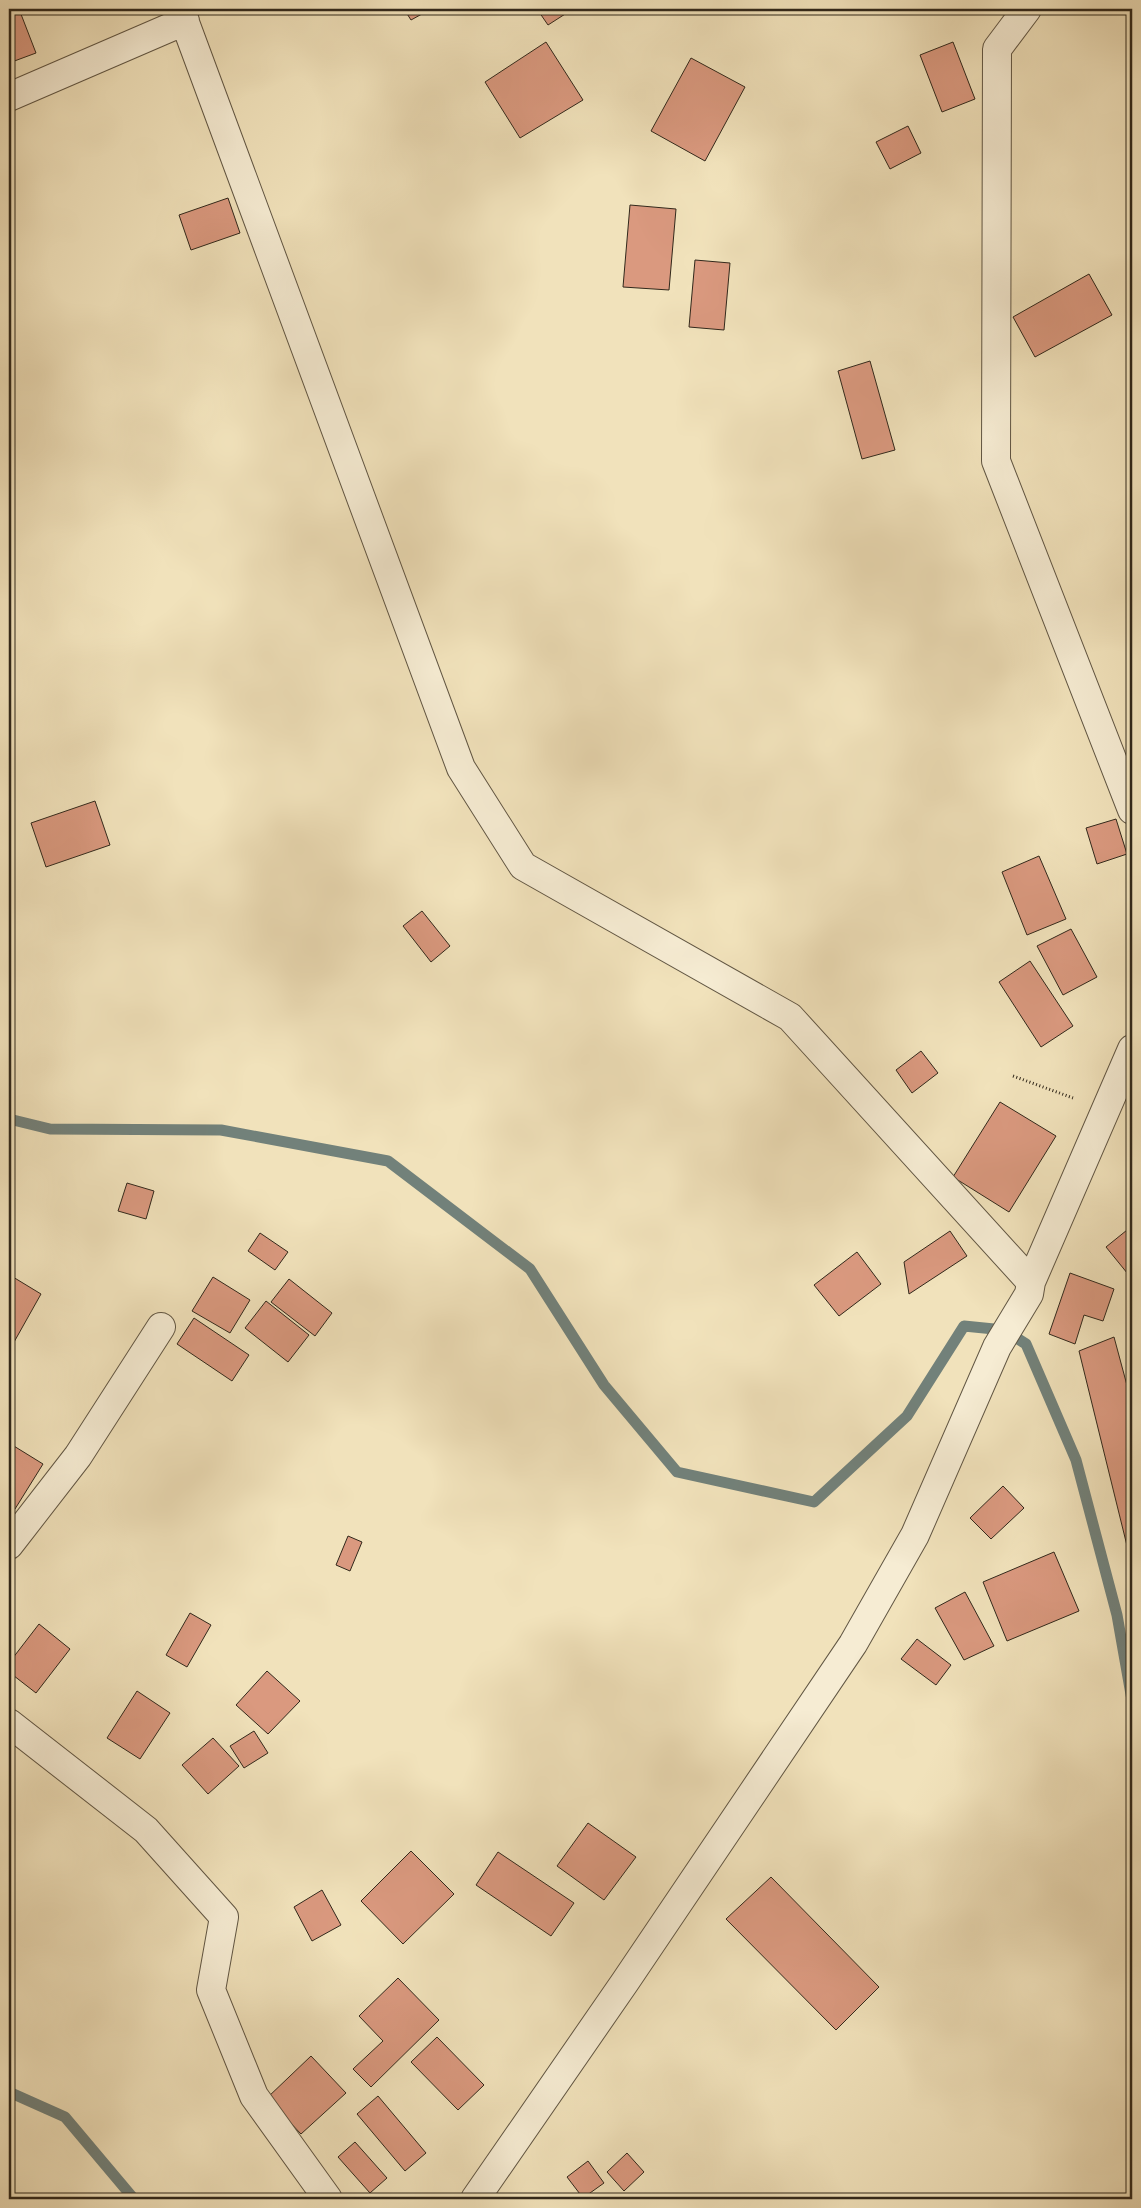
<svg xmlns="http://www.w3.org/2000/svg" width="1141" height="2208" font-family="'IM FELL Great Primer',serif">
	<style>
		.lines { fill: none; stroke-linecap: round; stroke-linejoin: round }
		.stream { stroke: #72817a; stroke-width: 11 }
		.building { fill: #da997f; stroke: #31281b }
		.street-casing { stroke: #615643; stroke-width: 30 }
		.path { stroke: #31281b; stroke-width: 3; stroke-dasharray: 1 2.5; stroke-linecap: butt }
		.street { stroke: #f6ecd3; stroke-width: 28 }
	</style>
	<rect width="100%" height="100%" fill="#f1e2bb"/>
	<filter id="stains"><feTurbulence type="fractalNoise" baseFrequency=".004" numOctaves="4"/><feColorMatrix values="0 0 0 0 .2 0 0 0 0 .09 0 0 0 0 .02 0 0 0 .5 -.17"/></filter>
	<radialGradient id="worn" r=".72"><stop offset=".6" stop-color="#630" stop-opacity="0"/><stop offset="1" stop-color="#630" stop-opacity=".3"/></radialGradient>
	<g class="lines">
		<path class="stream" d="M9,1119l41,10 171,1 167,31 142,108 74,116 73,87 137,30 93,-86 57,-90 40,4 22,14 50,116 41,155 15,85
			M9,2092l56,25 69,82"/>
	</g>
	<path class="building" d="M9,9h10l17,44 -27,10z
		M404,9h27l-20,11z
		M537,9h36l-25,16z
		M546,42l37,58 -63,38 -35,-56z
		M953,42l22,57 -33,13 -22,-57z
		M691,58l54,29 -40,74 -54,-30z
		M908,126l13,27 -31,16 -14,-27z
		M228,198l12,35 -49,17 -12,-35z
		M630,205l46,4 -7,81 -46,-3z
		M695,260l35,3 -6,67 -35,-3z
		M1089,274l23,41 -77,42 -22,-40z
		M870,361l25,89 -33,9 -24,-88z
		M95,801l15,44 -64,22 -15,-44z
		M1116,819l11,35 -30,10 -11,-36z
		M1039,856l27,63 -39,16 -25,-63z
		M422,911l28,35 -19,16 -28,-36z
		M1071,929l26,48 -34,18 -26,-49z
		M1030,961l43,65 -32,21 -42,-65z
		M921,1051l17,22 -26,20 -16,-23z
		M1000,1102l56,34 -47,76 -56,-35z
		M127,1183l27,8 -8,28 -28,-8z
		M1132,1226v53l-26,-32z
		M950,1231l17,25 -58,38 -5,-32z
		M260,1233l28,19 -13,18 -27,-19z
		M857,1252l24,32 -42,32 -25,-31z
		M1070,1273l44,16 -11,32 -19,-6 -9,29 -26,-10z
		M13,1277l28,17 -32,57v-67z
		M213,1277l37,23 -20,33 -38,-22z
		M289,1279l43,34 -17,23 -44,-34z
		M266,1301l43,34 -21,27 -43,-34z
		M194,1318l55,37 -17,26 -55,-37z
		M1114,1337l18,67v162l-53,-215z
		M9,1443l34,21 -28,45 -6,-4z
		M1003,1486l21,22 -33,31 -21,-21z
		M348,1536l14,6 -12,29 -14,-6z
		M1054,1552l25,59 -72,30 -24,-59z
		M965,1592l29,54 -30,14 -29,-52z
		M190,1613l21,12 -24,42 -21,-12z
		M39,1624l31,25 -34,44 -27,-21v-9z
		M917,1639l34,26 -15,20 -35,-26z
		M267,1671l33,30 -32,33 -32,-29z
		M137,1691l33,22 -30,46 -33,-21z
		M254,1731l14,22 -24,15 -14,-22z
		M213,1738l26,28 -31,28 -26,-29z
		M588,1823l48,34 -32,43 -47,-34z
		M411,1851l43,43 -51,50 -42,-43z
		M498,1852l76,51 -23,33 -75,-51z
		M771,1877l108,110 -43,43 -110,-111z
		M322,1890l19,35 -29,16 -18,-34z
		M398,1978l41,42 -68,67 -18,-18 30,-28 -24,-25z
		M437,2037l47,48 -26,25 -47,-48z
		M311,2056l35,37 -45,41 -34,-36z
		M378,2096l48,57 -21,18 -48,-57z
		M355,2142l32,36 -17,15 -32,-36z
		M627,2153l17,19 -20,19 -17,-19z
		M588,2161l16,22 -21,15 -16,-21z"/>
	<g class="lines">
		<defs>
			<path id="street" d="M180,9l281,759 62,98 267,151 241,265
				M1027,9l-30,40 -1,412 136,349
				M9,97l176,-76
				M9,1545l69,-89 83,-129
				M9,1723l137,107 78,87 -13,73 43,106 74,103
				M475,2199l150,-217 228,-338 62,-109 82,-188 32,-53 2,-12 101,-233"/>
		</defs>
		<use href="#street" class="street-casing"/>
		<path class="path" d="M1013,1076l60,22"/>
		<use href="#street" class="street"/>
	</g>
	<rect width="1141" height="2208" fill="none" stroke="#f1e2bb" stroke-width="30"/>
	<rect x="10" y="10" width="1121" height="2188" fill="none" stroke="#31281b" stroke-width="2.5"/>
	<rect x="15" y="15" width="1111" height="2178" fill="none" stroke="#31281b"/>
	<rect width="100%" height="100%" filter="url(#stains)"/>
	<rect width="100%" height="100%" fill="url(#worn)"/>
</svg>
